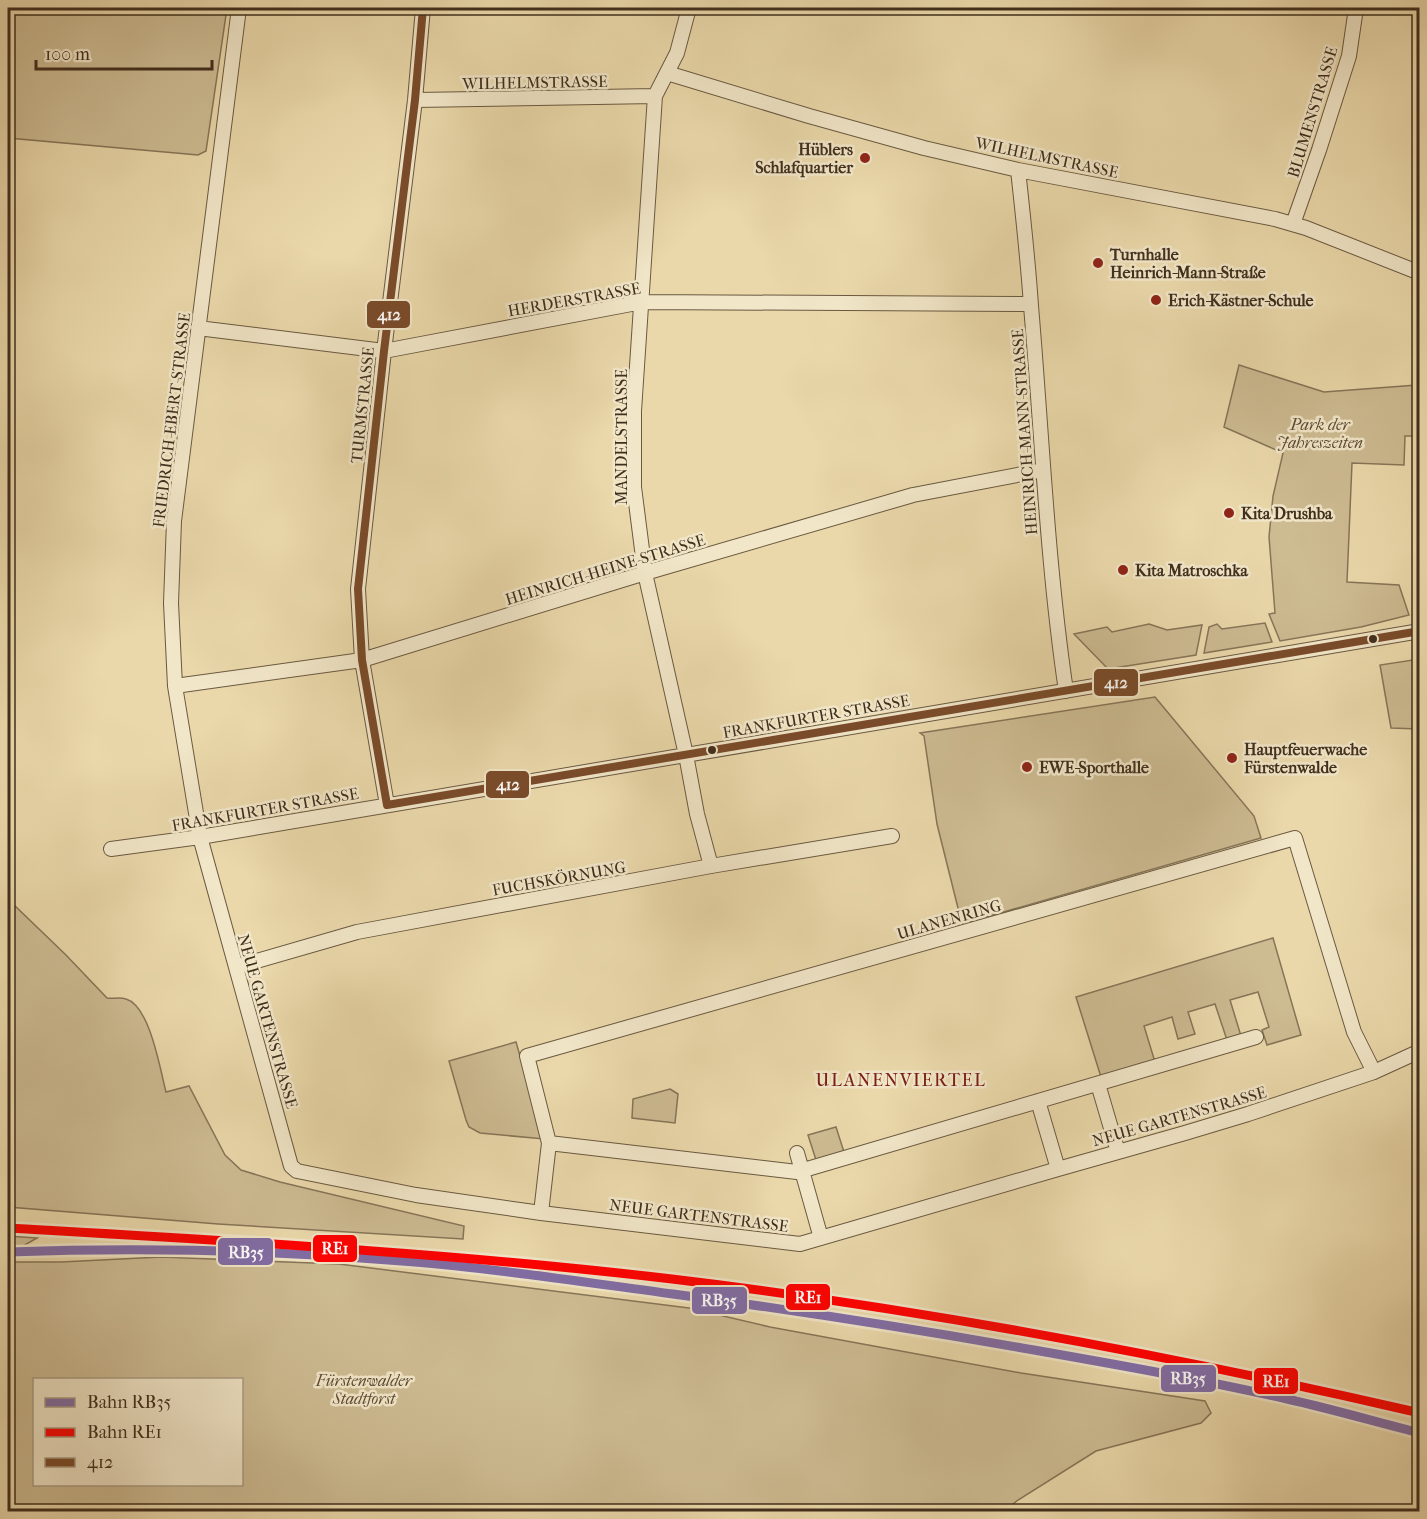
<svg xmlns="http://www.w3.org/2000/svg" width="1427" height="1519" font-family="'IM FELL French Canon',serif">
	<style>
		.green { fill: #cdbb92; stroke: #867558; stroke-width: 1.5; fill-rule: evenodd }
		.lines { fill: none; stroke-linecap: round; stroke-linejoin: round }
		.street-casing { stroke: #6a5940; stroke-width: 16 }
		.street { stroke: #f1e6c8; stroke-width: 14 }
		.bus-1-casing { stroke: #f1e6c8; stroke-width: 12 }
		.bus-1 { stroke: #7a4b2a; stroke-width: 8 }
		.rail-1-casing { stroke: #f1e6c8; stroke-width: 14 }
		.rail-2-casing { stroke: #f1e6c8; stroke-width: 14 }
		.rail-1 { stroke: #816da6; stroke-width: 9 }
		.rail-2 { stroke: #f00; stroke-width: 9 }
		.poi-dot { fill: #8f2418; stroke: #f1e6c8; stroke-width: 2 }
		.bus-dot { fill: #402f1d; stroke: #f1e6c8; stroke-width: 2 }
		.labels { text-anchor: middle; stroke-width: 5; stroke-linejoin: round; paint-order: stroke }
		.street-label { font-size: 16px; fill: #402f1d; stroke: #f1e6c8 }
		.poi-label { font-size: 16px; font-weight: bold; fill: #402f1d; stroke: #f1e6c8; text-anchor: start }
		.park-label { font-size: 16px; font-style: italic; fill: #5c4b34; stroke: #f1e6c8 }
		.neighbourhood-label { font-size: 18px; letter-spacing: 1.5px; fill: #7a1f14; stroke: #f1e6c8 }
		.line-badge { stroke: #f1e6c8; stroke-width: 2 }
		.badge-label { font-size: 16px; text-anchor: middle; font-weight: bold; fill: #fff }
	</style>
	<rect width="100%" height="100%" fill="#ead8aa"/>
	<filter id="stains"><feTurbulence type="fractalNoise" baseFrequency=".00333" numOctaves="4"/><feColorMatrix values="0 0 0 0 .2 0 0 0 0 .09 0 0 0 0 .02 0 0 0 .5 -.17"/></filter>
	<radialGradient id="worn" r=".72"><stop offset=".6" stop-color="#630" stop-opacity="0"/><stop offset="1" stop-color="#630" stop-opacity=".3"/></radialGradient>
	<path class="green" d="M8,8h219l-21,143 -8,4 -190,-17z
		M1239,365l85,27 93,-7 2,-7v58h-14l-1,29 -52,-2 -5,119 52,3 10,30 -48,12 -81,14 -11,-27 6,-1 -6,-76 4,-41 10,-43 -59,-26z
		M1265,623l7,19 -68,11 5,-26 8,-3 5,5z
		M1149,624l18,6 35,-5 -6,30 -88,14 -34,-35 33,-7 5,5z
		M1419,659v70l-28,-1 -11,-63z
		M1155,697l99,119 7,22 -299,86 -25,-100 -13,-88 -4,-3z
		M8,904h5l53,51 41,43c5,1 13,-1 19,1 24,7 34,70 40,93l23,-6 36,69 16,15 39,12 184,44 -1,13 -245,-15 -210,-17z
		M1273,938l28,97 -34,10 -5,-15 7,-3 -11,-35 -28,8 11,36 -14,4 -12,-36 -27,8 7,22 -17,5 -6,-22 -28,9 11,36 -54,15 -25,-80z
		M516,1042l28,97 -64,-6 -11,-6 -3,-7 -17,-59z
		M670,1089l8,5 -3,29 -43,-5 1,-19z
		M836,1127l8,25 -28,8 -8,-25z
		M8,1236l29,2 -14,8 -15,1z
		M161,1257l178,7 350,44 81,19 251,46 184,28 6,12 -10,10 -105,28 -78,49 -14,11h-996v-249h53zM34,1380h208v104h-208z"/>
	<g class="lines">
		<defs>
			<path id="street" d="M239,8l-65,513 -3,82 4,83 25,151 91,329 6,5 119,24 125,18 259,31 258,-75 127,-36 63,-19 126,-42 46,-21
				M689,8l-12,45 -22,43 -21,315v76l11,86 41,182 11,59 14,52
				M667,73l142,43 115,32 94,22 257,49 31,9 114,45
				M415,100l240,-4
				M1018,170c5,45 10,90 13,136 11,128 16,257 35,385
				M1293,224l26,-74 30,-94 7,-48
				M198,328l186,23 258,-49 389,2
				M175,686l187,-26 283,-87 268,-78 130,-25
				M387,805l-25,-145 -4,-71 26,-238 31,-251 8,-92
				M111,849l89,-12 1220,-206
				M236,967l121,-35 354,-66 181,-30
				M1098,1084l20,68
				M1038,1101l20,68
				M549,1143l248,29 459,-135
				M797,1153l24,85
				M541,1213l8,-70 -22,-87 768,-218 59,194 20,40"/>
		</defs>
		<use href="#street" class="street-casing"/>
		<use href="#street" class="street"/>
		<defs>
			<path id="bus-1" d="M423,8l-8,92 -31,251 -26,238 4,71 25,145 1033,-174"/>
		</defs>
		<use href="#bus-1" class="bus-1-casing"/>
		<use href="#bus-1" class="bus-1"/>
		<defs>
			<path id="rail-1" d="M8,1252c132,-5 263,-2 394,9 90,7 181,21 271,33 121,16 241,35 361,56 85,15 170,30 253,49 45,10 89,23 133,34"/>
			<path id="rail-2" d="M8,1228c222,13 444,25 664,51 252,30 501,77 748,134"/>
		</defs>
		<use href="#rail-1" class="rail-1-casing"/>
		<use href="#rail-2" class="rail-2-casing"/>
		<use href="#rail-1" class="rail-1"/>
		<use href="#rail-2" class="rail-2"/>
	</g>
	<g class="poi-dot">
		<circle cx="865" cy="158" r="6"/>
		<circle cx="1098" cy="263" r="6"/>
		<circle cx="1156" cy="300" r="6"/>
		<circle cx="1229" cy="513" r="6"/>
		<circle cx="1123" cy="570" r="6"/>
		<circle cx="1232" cy="758" r="6"/>
		<circle cx="1027" cy="767" r="6"/>
	</g>
	<g class="bus-dot">
		<circle cx="1373" cy="639" r="5"/>
		<circle cx="712" cy="750" r="5"/>
	</g>
	<g class="labels">
		<g class="street-label">
			<text transform="translate(535 82) rotate(-1)" y="6">WILHELMSTRASSE</text>
			<text transform="translate(1312 112) rotate(-73)" y="6">BLUMENSTRASSE</text>
			<text transform="translate(1047 157) rotate(12)" y="6">WILHELMSTRASSE</text>
			<text transform="translate(574 299) rotate(-10)" y="6">HERDERSTRASSE</text>
			<text transform="translate(362 405) rotate(-84)" y="6">TURMSTRASSE</text>
			<text transform="translate(171 420) rotate(-83)" y="6">FRIEDRICH-EBERT-STRASSE</text>
			<text transform="translate(1024 432) rotate(-94)" y="6">HEINRICH-MANN-STRASSE</text>
			<text transform="translate(621 437) rotate(-90)" y="6">MANDELSTRASSE</text>
			<text transform="translate(605 569) rotate(-17)" y="6">HEINRICH-HEINE-STRASSE</text>
			<text transform="translate(816 716) rotate(-10)" y="6">FRANKFURTER STRASSE</text>
			<text transform="translate(265 809) rotate(-10)" y="6">FRANKFURTER STRASSE</text>
			<text transform="translate(559 878) rotate(-10)" y="6">FUCHSKÖRNUNG</text>
			<text transform="translate(949 919) rotate(-16)" y="6">ULANENRING</text>
			<text transform="translate(268 1021) rotate(74)" y="6">NEUE GARTENSTRASSE</text>
			<text transform="translate(1179 1116) rotate(-16)" y="6">NEUE GARTENSTRASSE</text>
			<text transform="translate(699 1215) rotate(7)" y="6">NEUE GARTENSTRASSE</text>
		</g>
		<g class="poi-label">
			<text x="853" y="155" text-anchor="end">Hüblers<tspan x="853" dy="18">Schlafquartier</tspan></text>
			<text x="1110" y="260">Turnhalle<tspan x="1110" dy="18">Heinrich-Mann-Straße</tspan></text>
			<text x="1168" y="306">Erich-Kästner-Schule</text>
			<text x="1241" y="519">Kita Drushba</text>
			<text x="1135" y="576">Kita Matroschka</text>
			<text x="1244" y="755">Hauptfeuerwache<tspan x="1244" dy="18">Fürstenwalde</tspan></text>
			<text x="1039" y="773">EWE-Sporthalle</text>
		</g>
		<g class="park-label">
			<text x="1320" y="430">Park der<tspan x="1320" dy="18">Jahreszeiten</tspan></text>
			<text x="364" y="1386">Fürstenwalder<tspan x="364" dy="18">Stadtforst</tspan></text>
		</g>
		<g class="neighbourhood-label">
			<text x="901" y="1086">ULANENVIERTEL</text>
		</g>
	</g>
	<g class="line-badge">
		<rect x="366" y="300" width="45" height="29" rx="6" fill="#7a4b2a"/>
		<rect x="1093" y="668" width="46" height="29" rx="6" fill="#7a4b2a"/>
		<rect x="485" y="770" width="45" height="29" rx="6" fill="#7a4b2a"/>
		<rect x="312" y="1234" width="46" height="29" rx="6" fill="#f00"/>
		<rect x="217" y="1237" width="57" height="29" rx="6" fill="#816da6"/>
		<rect x="785" y="1283" width="46" height="28" rx="6" fill="#f00"/>
		<rect x="691" y="1286" width="57" height="29" rx="6" fill="#816da6"/>
		<rect x="1160" y="1364" width="57" height="29" rx="6" fill="#816da6"/>
		<rect x="1253" y="1367" width="46" height="28" rx="6" fill="#f00"/>
	</g>
	<g class="badge-label">
		<text x="389" y="320">412</text>
		<text x="1116" y="688">412</text>
		<text x="508" y="790">412</text>
		<text x="335" y="1254">RE1</text>
		<text x="246" y="1258">RB35</text>
		<text x="808" y="1303">RE1</text>
		<text x="719" y="1306">RB35</text>
		<text x="1188" y="1384">RB35</text>
		<text x="1276" y="1387">RE1</text>
	</g>
	<rect width="1427" height="1519" fill="none" stroke="#ead8aa" stroke-width="30"/>
	<rect x="9" y="9" width="1409" height="1501" fill="none" stroke="#402f1d" stroke-width="3"/>
	<rect x="15" y="15" width="1397" height="1489" fill="none" stroke="#402f1d" stroke-width="1.5"/>
	<rect x="33" y="1378" width="210" height="108" fill="#f1e6c8" stroke="#aa9d84" stroke-width="1.5"/>
	<rect x="45" y="1398" width="30" height="9" fill="#816da6" stroke="#aa9d84" stroke-width="1.5"/>
	<text x="87" y="1408" font-size="18" fill="#402f1d">Bahn RB35</text>
	<rect x="45" y="1428" width="30" height="9" fill="#ff0000" stroke="#aa9d84" stroke-width="1.5"/>
	<text x="87" y="1438" font-size="18" fill="#402f1d">Bahn RE1</text>
	<rect x="45" y="1458" width="30" height="9" fill="#7a4b2a" stroke="#aa9d84" stroke-width="1.5"/>
	<text x="87" y="1468" font-size="18" fill="#402f1d">412</text>
	<path d="M36 60v9h176v-9" fill="none" stroke="#402f1d" stroke-width="3"/>
	<text x="45" y="60" font-size="18" fill="#402f1d" stroke="#f1e6c8" stroke-width="4.5" paint-order="stroke">100 m</text>
	<rect width="100%" height="100%" filter="url(#stains)"/>
	<rect width="100%" height="100%" fill="url(#worn)"/>
</svg>
